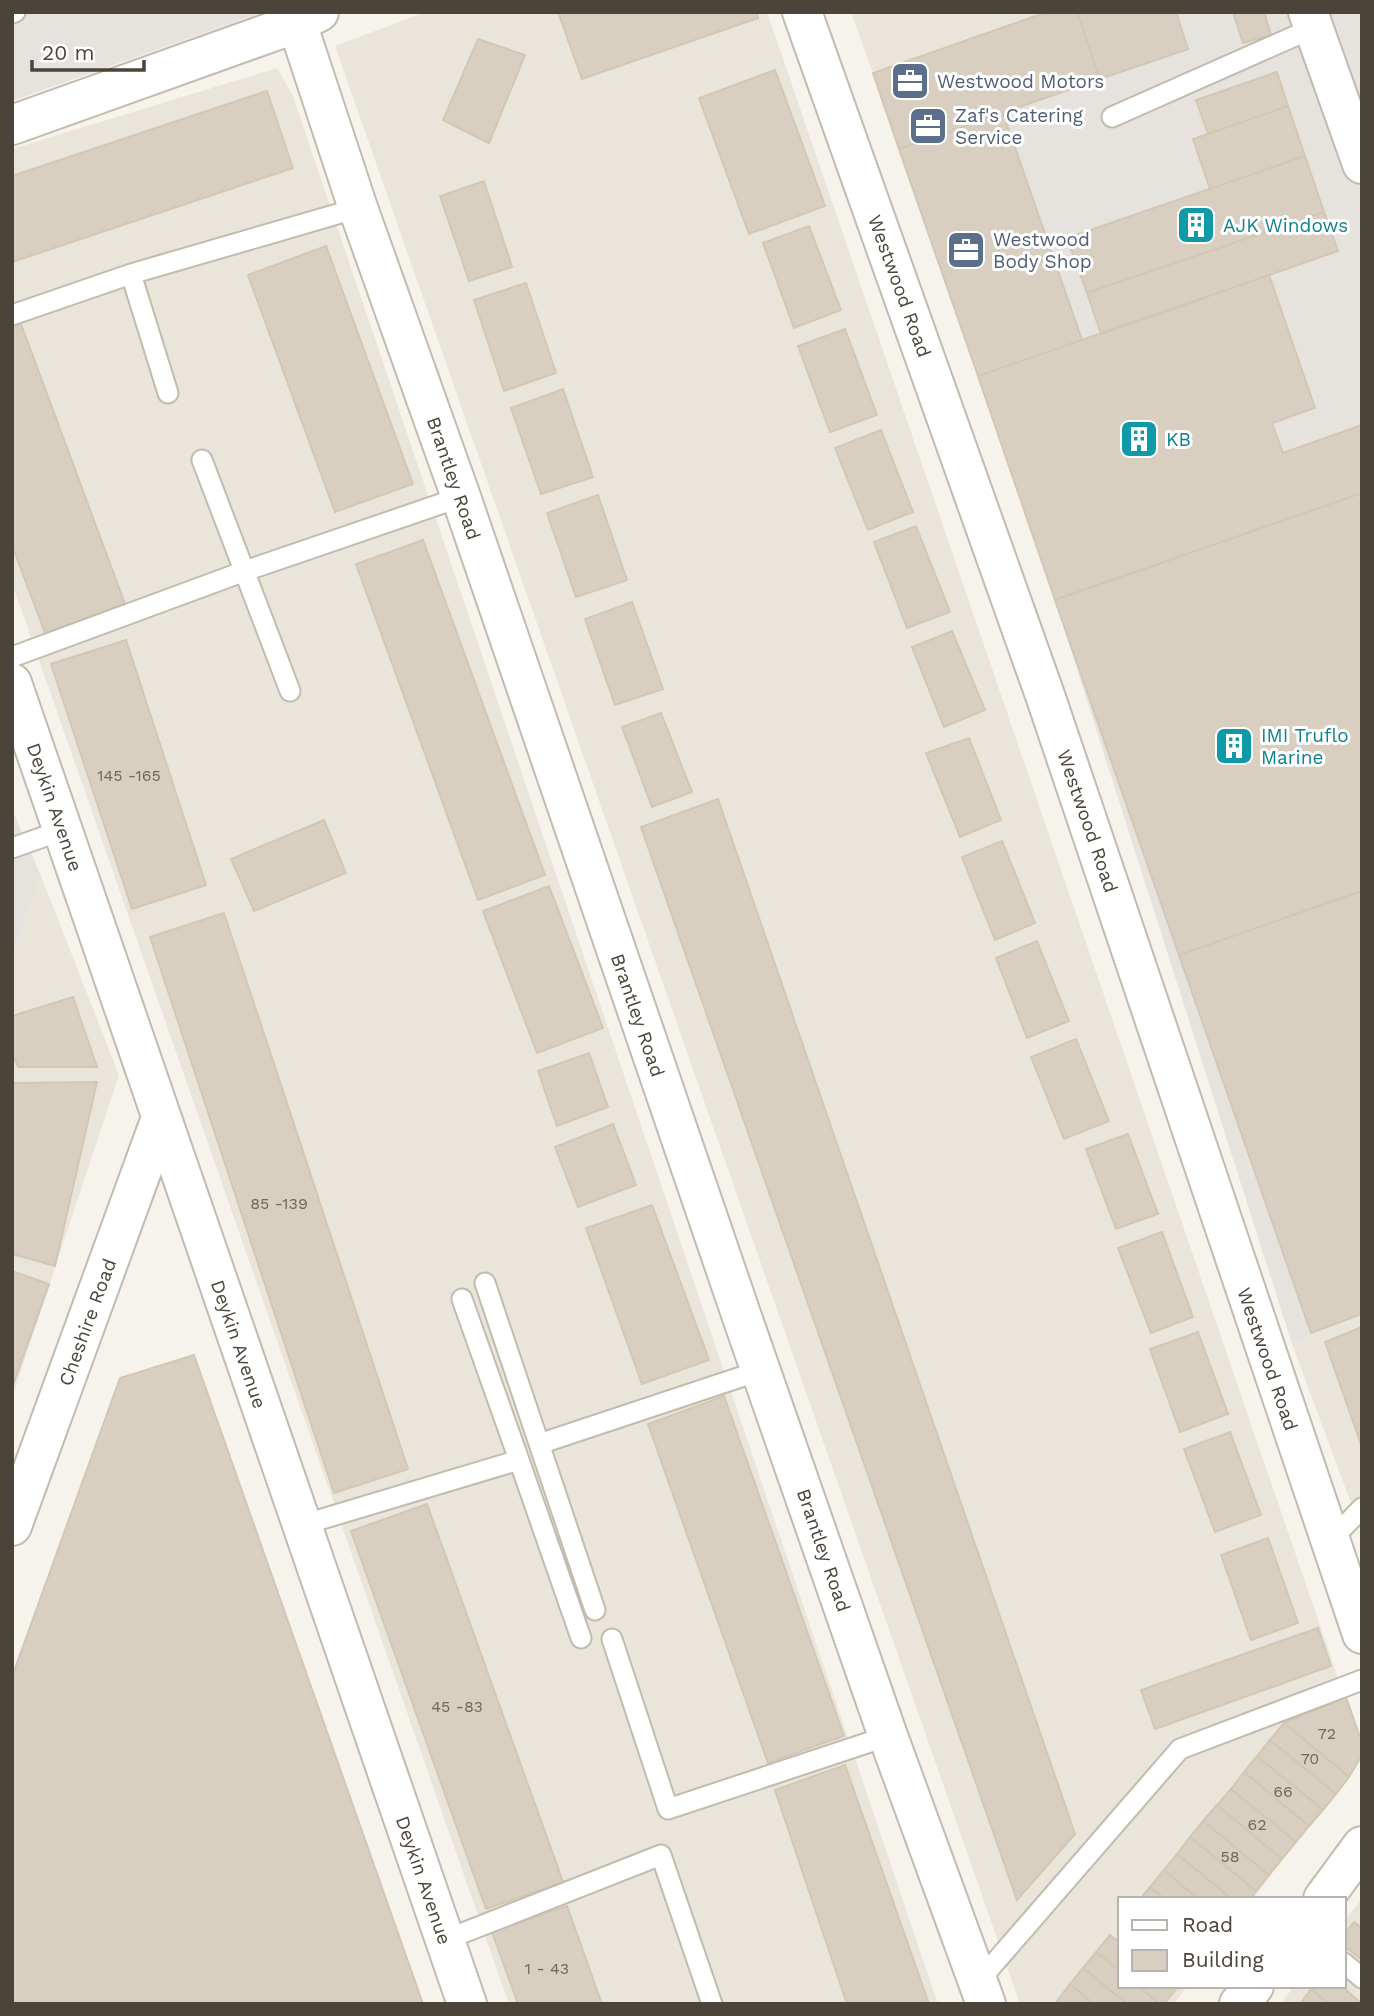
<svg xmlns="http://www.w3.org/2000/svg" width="1374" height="2016" font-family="'Work Sans',sans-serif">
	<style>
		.residential { fill: #eae5da }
		.industrial { fill: #e6e2dd }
		.building { fill: #d8cfc1; stroke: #d3c7b4; stroke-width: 2 }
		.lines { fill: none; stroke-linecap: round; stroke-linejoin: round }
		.lane-casing { stroke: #c2bbae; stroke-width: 23 }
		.street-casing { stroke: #c2bbae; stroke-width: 42 }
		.lane { stroke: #fff; stroke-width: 19 }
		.street { stroke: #fff; stroke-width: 38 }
		.labels { text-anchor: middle; stroke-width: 6; stroke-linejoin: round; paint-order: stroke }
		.number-label { font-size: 16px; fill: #6e675b }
		.service-label { font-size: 19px; fill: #4e5e75; stroke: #fff; text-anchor: start }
		.culture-label { font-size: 19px; fill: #0d838f; stroke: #fff; text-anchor: start }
		.street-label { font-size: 19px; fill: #4b4439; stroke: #fff }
	</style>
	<rect width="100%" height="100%" fill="#f6f3ec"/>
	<path class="residential" d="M426,12h341l595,1736v6l-109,145h-133v87h67l-13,18h-154l-685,-1958z
		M851,12h190l-168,61z
		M277,68l16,28 645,1908h-429l-497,-1421v-434z
		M41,876l78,199 -107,323v-441z
		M1362,1314v219l-70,-189 19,-11z
		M1362,1899v105h-81l13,-18h50v-65z"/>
	<path class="industrial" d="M12,12h251l-251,89z
		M1041,12h321v1302l-51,19 -19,11 -237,-744 -182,-527z
		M12,809l29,67 -29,81z"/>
	<path class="building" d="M558,12h199l1,6 -176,61z
		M1047,12h30l23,67 -201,70 -26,-76z
		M1077,12h99l12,37 -88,30z
		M1233,12h31l7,23 -28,8z
		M478,39l47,16 -36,88 -46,-23z
		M775,70l50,136 -76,28 -50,-136z
		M1277,72l11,34 -80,28 -12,-34z
		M267,91l26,77 -281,94v-86z
		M1288,106l17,50 -95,33 -17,-50z
		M1003,113l79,227 -104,36 -79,-227z
		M1305,156l19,56 -237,81 -20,-55z
		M484,181l28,86 -43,14 -29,-85z
		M1324,212l14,39 -237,83 -14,-41z
		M809,226l32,84 -47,18 -31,-85z
		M326,246l87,238 -78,28 -87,-237z
		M1269,275l46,133 -43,15 11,30 79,-28v68l-307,107 -77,-224z
		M526,283l30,90 -52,18 -30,-91z
		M21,324l104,280 -80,29 -33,-88v-218z
		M845,329l32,86 -47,17 -32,-86z
		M563,389l30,88 -52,17 -30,-86z
		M881,430l32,82 -45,18 -33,-82z
		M1362,493v398l-183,64 -124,-355z
		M598,495l29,85 -51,17 -29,-84z
		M916,526l34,86 -43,16 -33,-86z
		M423,540l122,335 -67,25 -122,-336z
		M632,602l31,87 -48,16 -30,-86z
		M952,631l33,79 -41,17 -32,-80z
		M126,640l80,245 -74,24 -81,-245z
		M661,713l31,79 -40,15 -30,-80z
		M969,738l32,82 -41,17 -34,-84z
		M718,799l357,1035 -58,66 -376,-1073z
		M324,820l22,53 -92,38 -23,-52z
		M1002,841l33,82 -40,17 -33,-83z
		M549,886l54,142 -66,25 -54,-142z
		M1362,891v423l-51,19 -132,-378z
		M224,913l184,556 -74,24 -184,-556z
		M1037,941l32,80 -42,17 -31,-80z
		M73,997l24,70h-79l-6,-14v-37z
		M1076,1039l33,82 -45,18 -33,-82z
		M589,1053l19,54 -51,19 -19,-55z
		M97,1082l-42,184 -43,-12 1,-171z
		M613,1124l23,61 -58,22 -23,-60z
		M1128,1134l30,80 -42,15 -30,-80z
		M652,1205l57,155 -67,24 -56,-156z
		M1162,1232l31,85 -42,16 -33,-85z
		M12,1271l37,13 -37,104z
		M1362,1327v120l-37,-105z
		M1198,1332l30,82 -48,18 -30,-83z
		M194,1355l229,649h-411v-327l108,-299z
		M724,1396l120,340 -76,27 -120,-339z
		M1230,1432l31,83 -46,17 -31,-83z
		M427,1504l136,378 -77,27 -135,-378z
		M1268,1538l30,85 -47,17 -30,-85z
		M1318,1628l13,38 -176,63 -14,-39z
		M1346,1697l16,46v12l-13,22 -65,-54z
		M1284,1723l65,54 -13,17 -66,-54z
		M1270,1740l66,54 -13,16 -66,-54z
		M1257,1756l66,54 -14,16 -65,-54z
		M845,1765l84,239h-82l-72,-214z
		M1244,1772l65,54 -13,16 -65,-53z
		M1231,1789l65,53 -14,17 -65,-54z
		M1217,1805l65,54 -13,16 -66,-54z
		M1203,1821l66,54 -13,16 -66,-54z
		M1190,1837l66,54 -6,8h-18l-55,-45z
		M1177,1854l55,45h-34l-34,-29z
		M1164,1870l34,29h-33l-15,-12z
		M1150,1887l15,12h-25z
		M567,1906l35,98h-84l-26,-72z
		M1354,1922l8,6v32l-18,-14v-11z
		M1110,1935l10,8v28l-24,-19z
		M1096,1952l24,19v15h18l22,18h-33l-44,-36z
		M1083,1968l44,36h-33l-24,-20z
		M1070,1984l24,20h-33l-4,-3z
		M1138,1986h34l4,3 -12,15h-4z
		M1314,1986h28l20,18h-33l-18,-15z
		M1311,1989l18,15h-29z"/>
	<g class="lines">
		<defs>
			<path id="lane" d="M12,13l3,-1
				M1112,117l201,-89
				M131,274l37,119
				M12,315l119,-41 227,-66
				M202,460l88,231
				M12,657l233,-86 216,-74
				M12,848l51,-18
				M485,1283l110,327
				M539,1444l223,-74
				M519,1460l62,178
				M302,1525l217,-65 -57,-161
				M1330,1541l32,-33
				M612,1639l56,170 220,-73
				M445,1940l216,-85 51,149
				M1344,1963l18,15
				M978,1982l202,-233 182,-69"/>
			<path id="street" d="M802,12l244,686 316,936
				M1308,12l54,152
				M297,23l61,185 103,289 281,820 146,419 98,268
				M12,125l285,-102 22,-11
				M12,683l455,1321
				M12,1526l149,-408
				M1323,1899l39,-53
				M1239,2004l15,-18"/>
		</defs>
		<use href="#lane" class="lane-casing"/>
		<use href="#street" class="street-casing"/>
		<use href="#lane" class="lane"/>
		<use href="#street" class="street"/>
	</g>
	<defs>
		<symbol id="office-square" viewBox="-11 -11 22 22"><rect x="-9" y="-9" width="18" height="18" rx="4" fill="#5c6f8a" stroke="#fff"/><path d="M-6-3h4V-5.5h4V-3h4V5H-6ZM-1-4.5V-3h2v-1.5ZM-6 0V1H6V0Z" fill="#fff"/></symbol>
		<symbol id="building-square" viewBox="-11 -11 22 22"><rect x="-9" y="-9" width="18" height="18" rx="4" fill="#0f9aa8" stroke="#fff"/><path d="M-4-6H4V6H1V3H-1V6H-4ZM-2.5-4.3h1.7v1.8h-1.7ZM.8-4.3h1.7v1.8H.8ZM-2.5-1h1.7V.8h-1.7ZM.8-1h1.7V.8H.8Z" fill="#fff"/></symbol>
	</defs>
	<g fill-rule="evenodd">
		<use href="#office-square" x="888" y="59" width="44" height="44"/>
		<use href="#office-square" x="906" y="104" width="44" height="44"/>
		<use href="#building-square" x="1174" y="203" width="44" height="44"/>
		<use href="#office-square" x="944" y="228" width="44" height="44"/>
		<use href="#building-square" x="1117" y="417" width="44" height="44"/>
		<use href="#building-square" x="1212" y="724" width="44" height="44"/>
	</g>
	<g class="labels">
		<g class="number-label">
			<text x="129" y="781">145 -165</text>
			<text x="279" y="1209">85 -139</text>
			<text x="457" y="1712">45 -83</text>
			<text x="1327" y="1739">72</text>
			<text x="1310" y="1764">70</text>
			<text x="1283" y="1797">66</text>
			<text x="1257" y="1830">62</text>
			<text x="1230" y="1862">58</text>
			<text x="547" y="1974">1 - 43</text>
		</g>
		<g class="service-label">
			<text x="937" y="88">Westwood Motors</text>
			<text x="955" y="122">Zaf's Catering<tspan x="955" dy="22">Service</tspan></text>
			<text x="993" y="246">Westwood<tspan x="993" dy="22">Body Shop</tspan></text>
		</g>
		<g class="culture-label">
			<text x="1223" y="232">AJK Windows</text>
			<text x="1166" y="446">KB</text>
			<text x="1261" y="742">IMI Truflo<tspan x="1261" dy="22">Marine</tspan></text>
		</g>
		<g class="street-label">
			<text transform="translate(900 286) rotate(70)" y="7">Westwood Road</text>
			<text transform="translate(454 478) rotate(71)" y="7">Brantley Road</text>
			<text transform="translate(55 807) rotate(71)" y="7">Deykin Avenue</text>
			<text transform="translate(1088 821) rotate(71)" y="7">Westwood Road</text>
			<text transform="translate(638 1015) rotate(71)" y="7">Brantley Road</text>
			<text transform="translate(87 1322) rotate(-70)" y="7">Cheshire Road</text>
			<text transform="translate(239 1344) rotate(71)" y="7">Deykin Avenue</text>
			<text transform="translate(1268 1359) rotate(71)" y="7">Westwood Road</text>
			<text transform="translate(824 1550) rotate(71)" y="7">Brantley Road</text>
			<text transform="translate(424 1880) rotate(71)" y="7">Deykin Avenue</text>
		</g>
	</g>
	<rect width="1374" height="2016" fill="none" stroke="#4b4439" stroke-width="28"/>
	<rect x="1118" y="1897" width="228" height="91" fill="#ffffff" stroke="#b7b4b0" stroke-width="2"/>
	<rect x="1132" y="1920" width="35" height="10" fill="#ffffff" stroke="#b7b4b0" stroke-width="2"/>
	<text x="1182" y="1932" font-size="21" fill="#4b4439">Road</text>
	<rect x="1132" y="1950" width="35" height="21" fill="#d8cfc1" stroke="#b7b4b0" stroke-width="2"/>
	<text x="1182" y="1967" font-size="21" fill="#4b4439">Building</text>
	<path d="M32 60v10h112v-10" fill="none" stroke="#4b4439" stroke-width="3.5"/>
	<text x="42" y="60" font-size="21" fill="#4b4439" stroke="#ffffff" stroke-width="5" paint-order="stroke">20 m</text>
</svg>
